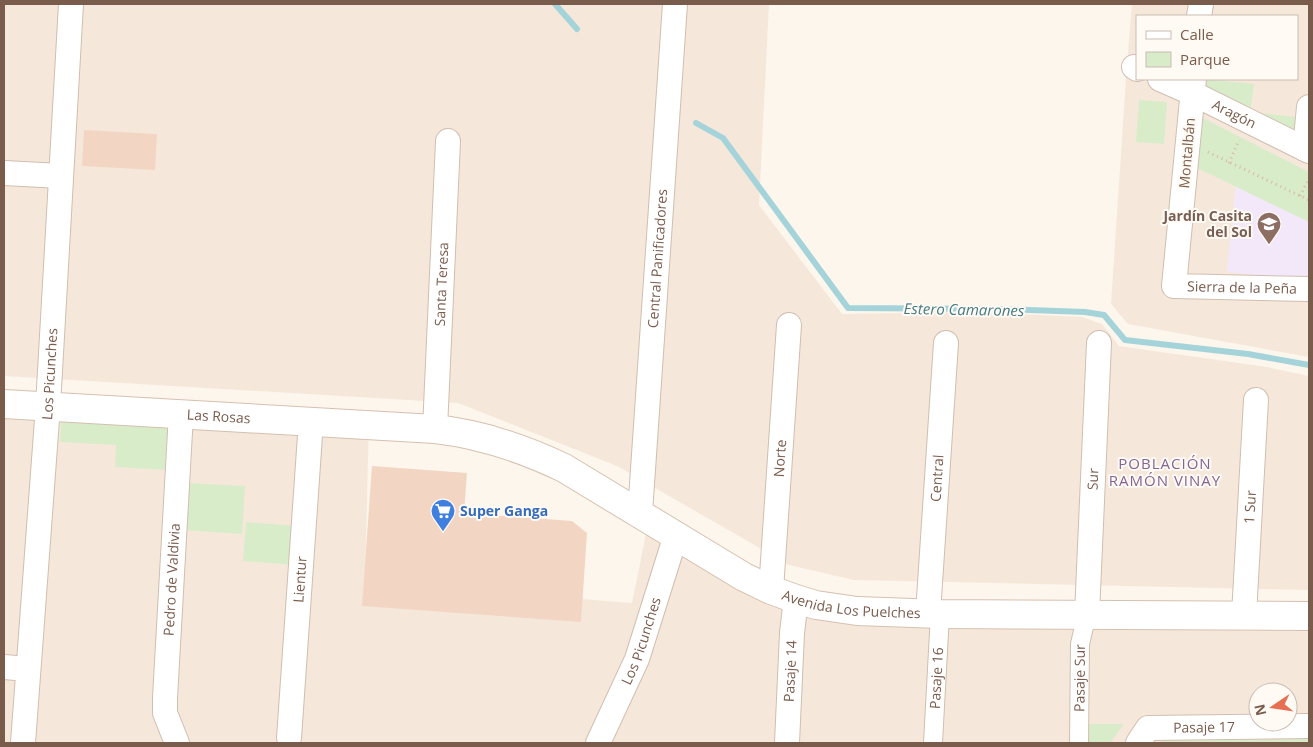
<svg xmlns="http://www.w3.org/2000/svg" width="1313" height="747" font-family="'Open Sans',sans-serif">
	<style>
		.residential { fill: #f5e8da; fill-rule: evenodd }
		.education { fill: #f3e8fa }
		.green { fill: #d8ecc9 }
		.lines { fill: none; stroke-linecap: round; stroke-linejoin: round }
		.stream { stroke: #a5d3da; stroke-width: 6 }
		.building { fill: #f3d5c3 }
		.pedestrian-casing { stroke: #d1beb0; stroke-width: 20 }
		.minor-casing { stroke: #d1beb0; stroke-width: 26 }
		.secondary-casing { stroke: #d6c0b0; stroke-width: 30 }
		.path { stroke: #d9b8a5; stroke-width: 3; stroke-dasharray: 1 4; stroke-linecap: butt }
		.pedestrian { stroke: #fff; stroke-width: 18 }
		.minor { stroke: #fff; stroke-width: 24 }
		.secondary { stroke: #fff; stroke-width: 28 }
		.labels { text-anchor: middle; stroke-width: 4; stroke-linejoin: round; paint-order: stroke }
		.street-label { font-size: 14px; fill: #7a5c4d; stroke: #fffaf3 }
		.education-label { font-size: 14px; font-weight: bold; fill: #785e54; stroke: #fffaf3; text-anchor: end }
		.shop-label { font-size: 14px; font-weight: bold; fill: #366cbe; stroke: #fffaf3; text-anchor: start }
		.water-label { font-size: 15px; font-style: italic; fill: #437c86; stroke: #fffaf3 }
		.neighbourhood-label { font-size: 15px; letter-spacing: 1px; fill: #846695; stroke: #fffaf3 }
	</style>
	<rect width="100%" height="100%" fill="#fdf6ec"/>
	<path class="residential" d="M4,4h765l-10,201 83,109 131,-2 109,5 20,7 17,22 148,21 42,9v214l-455,-10 -65,-15 -172,-99 -159,-63 -454,-27z
		M1132,4h177v353l-181,-33 -17,-20 15,-226zM1137,16h160v63h-160z
		M4,404l365,16 -4,162 267,21 18,-89 103,59 89,27 467,22v121h-1305zM1258,692h30v30h-30z"/>
	<path class="education" d="M1236,184l73,34v63l-82,-9z"/>
	<path class="green" d="M1204,79l50,5 -4,28 47,5 -3,19 -92,-40z
		M1139,100l28,2 -3,42 -28,-2z
		M1199,116l110,56v50l-114,-55z
		M62,411l108,6 -3,53 -52,-3 1,-22 -56,-3z
		M187,483l58,3 -3,48 -58,-4z
		M246,522l51,4 -3,39 -51,-4z
		M1086,724h38l-14,19h-24z
		M1309,739v4h-146l-2,-2z"/>
	<g class="lines">
		<path class="stream" d="M555,4l22,25
			M696,123l27,15 125,170 151,1 86,3 19,3 21,25 123,14 61,11"/>
	</g>
	<path class="building" d="M84,130l73,4 -2,36 -73,-4z
		M372,466l95,7 -3,40 108,8 15,12 -6,89 -219,-16z"/>
	<g class="lines">
		<defs>
			<g id="pedestrian">
				<path id="s1" d="M933,743l7,-129"/>
				<path id="s2" d="M1079,743l1,-99 7,-30"/>
			</g>
			<g id="minor">
				<path d="M1199,16l2,-12"/>
				<path d="M1134,67l3,2"/>
				<path id="s3" d="M1160,79l32,14 117,58"/>
				<path id="s4" d="M1194,79l-20,207 135,3"/>
				<path d="M1305,149l4,-42"/>
				<path d="M4,173l57,3"/>
				<path id="s5" d="M435,429l13,-288"/>
				<path id="s6" d="M640,513l35,-509"/>
				<path id="s7" d="M771,590l18,-265"/>
				<path id="s8" d="M928,613l18,-270"/>
				<path id="s9" d="M1087,614l12,-271"/>
				<path id="s10" d="M1244,615l12,-215"/>
				<path d="M4,667l24,2"/>
				<path id="s11" d="M289,738l22,-317"/>
				<path id="s12" d="M23,743l25,-337 23,-402"/>
				<path id="s13" d="M177,743l-12,-30v-15l16,-284"/>
				<path id="s14" d="M598,743l39,-84 39,-124"/>
				<path id="s15" d="M787,743l5,-110 4,-34"/>
				<path id="s16" d="M1138,743l10,-15 161,-2"/>
			</g>
			<g id="secondary">
				<path id="s17" d="M4,404l431,25c46,5 87,19 129,39l180,109 27,13 25,9 20,6 41,6 83,3 369,2"/>
			</g>
		</defs>
		<use href="#pedestrian" class="pedestrian-casing"/>
		<use href="#minor" class="minor-casing"/>
		<use href="#secondary" class="secondary-casing"/>
		<path class="path" d="M1208,152l101,48
			M1229,163l10,-23
			M1300,196l9,-17"/>
		<use href="#pedestrian" class="pedestrian"/>
		<use href="#minor" class="minor"/>
		<use href="#secondary" class="secondary"/>
	</g>
	<defs>
		<symbol id="school-pin" viewBox="-11 -11 22 30"><path d="M0 17L-7.5 6A9.5 9.5 0 1 1 7.5 6Z" fill="#8d6e63" stroke="#fffaf3"/><path d="M0-5L7-2L0 1L-7-2ZM-4 1L0 2.5L4 1V4Q0 6-4 4Z" fill="#fff"/></symbol>
		<symbol id="supermarket-pin" viewBox="-11 -11 22 30"><path d="M0 17L-7.5 6A9.5 9.5 0 1 1 7.5 6Z" fill="#3f7fe0" stroke="#fffaf3"/><path d="M-6-5.5h2.5l.6 2H6L4.5 2H-2.5L-4.4-4H-6ZM-1.5 3.2a1.3 1.3 0 1 0 .1 0ZM3 3.2a1.3 1.3 0 1 0 .1 0Z" fill="#fff"/></symbol>
	</defs>
	<g fill-rule="evenodd">
		<use href="#school-pin" x="1255" y="210" width="28" height="38"/>
		<use href="#supermarket-pin" x="429" y="497" width="28" height="38"/>
	</g>
	<g class="labels">
		<g class="street-label">
			<text dy="5" stroke="none"><textPath href="#s3" startOffset="82">Aragón</textPath></text>
			<text transform="translate(1187 153) rotate(-85)" y="5">Montalbán</text>
			<text dy="5" stroke="none"><textPath href="#s6" startOffset="255">Central Panificadores</textPath></text>
			<text dy="5" stroke="none"><textPath href="#s5" startOffset="145">Santa Teresa</textPath></text>
			<text dy="5" stroke="none"><textPath href="#s4" startOffset="276">Sierra de la Peña</textPath></text>
			<text dy="5" stroke="none"><textPath href="#s12" startOffset="370">Los Picunches</textPath></text>
			<text dy="5" stroke="none"><textPath href="#s17" startOffset="215">Las Rosas</textPath></text>
			<text dy="5" stroke="none"><textPath href="#s7" startOffset="132">Norte</textPath></text>
			<text dy="5" stroke="none"><textPath href="#s8" startOffset="135">Central</textPath></text>
			<text dy="5" stroke="none"><textPath href="#s9" startOffset="135">Sur</textPath></text>
			<text dy="5" stroke="none"><textPath href="#s10" startOffset="108">1 Sur</textPath></text>
			<text dy="5" stroke="none"><textPath href="#s11" startOffset="159">Lientur</textPath></text>
			<text dy="5" stroke="none"><textPath href="#s13" startOffset="166">Pedro de Valdivia</textPath></text>
			<text dy="5" stroke="none"><textPath href="#s17" startOffset="890">Avenida Los Puelches</textPath></text>
			<text dy="5" stroke="none"><textPath href="#s14" startOffset="111">Los Picunches</textPath></text>
			<text dy="5" stroke="none"><textPath href="#s15" startOffset="72">Pasaje 14</textPath></text>
			<text dy="5" stroke="none"><textPath href="#s1" startOffset="65">Pasaje 16</textPath></text>
			<text dy="5" stroke="none"><textPath href="#s2" startOffset="65">Pasaje Sur</textPath></text>
			<text dy="5" stroke="none"><textPath href="#s16" startOffset="74">Pasaje 17</textPath></text>
		</g>
		<g class="education-label">
			<text x="1252" y="221">Jardín Casita<tspan x="1252" dy="16">del Sol</tspan></text>
		</g>
		<g class="shop-label">
			<text x="460" y="516">Super Ganga</text>
		</g>
		<g class="water-label">
			<text transform="translate(964 310) rotate(1)" y="5">Estero Camarones</text>
		</g>
		<g class="neighbourhood-label">
			<text x="1165" y="469">POBLACIÓN<tspan x="1165" dy="17">RAMÓN VINAY</tspan></text>
		</g>
	</g>
	<rect width="1313" height="747" fill="none" stroke="#7a5c4d" stroke-width="10"/>
	<rect x="1136" y="15" width="162" height="65" fill="#fffaf3" stroke="#cabbb1"/>
	<rect x="1146" y="31" width="25" height="8" fill="#ffffff" stroke="#cabbb1"/>
	<text x="1180" y="40" font-size="15" fill="#7a5c4d">Calle</text>
	<rect x="1146" y="52" width="25" height="15" fill="#d8ecc9" stroke="#cabbb1"/>
	<text x="1180" y="65" font-size="15" fill="#7a5c4d">Parque</text>
	<g transform="translate(1273 707) rotate(257)"><circle r="24" fill="#fffaf3" stroke="#cabbb1"/>
	<path d="M0-4L9 19L0 12L-9 19Z" fill="#e76f51"/>
	<text y="-8" font-size="14" font-weight="bold" text-anchor="middle" fill="#7a5c4d">N</text>
	</g>
</svg>
